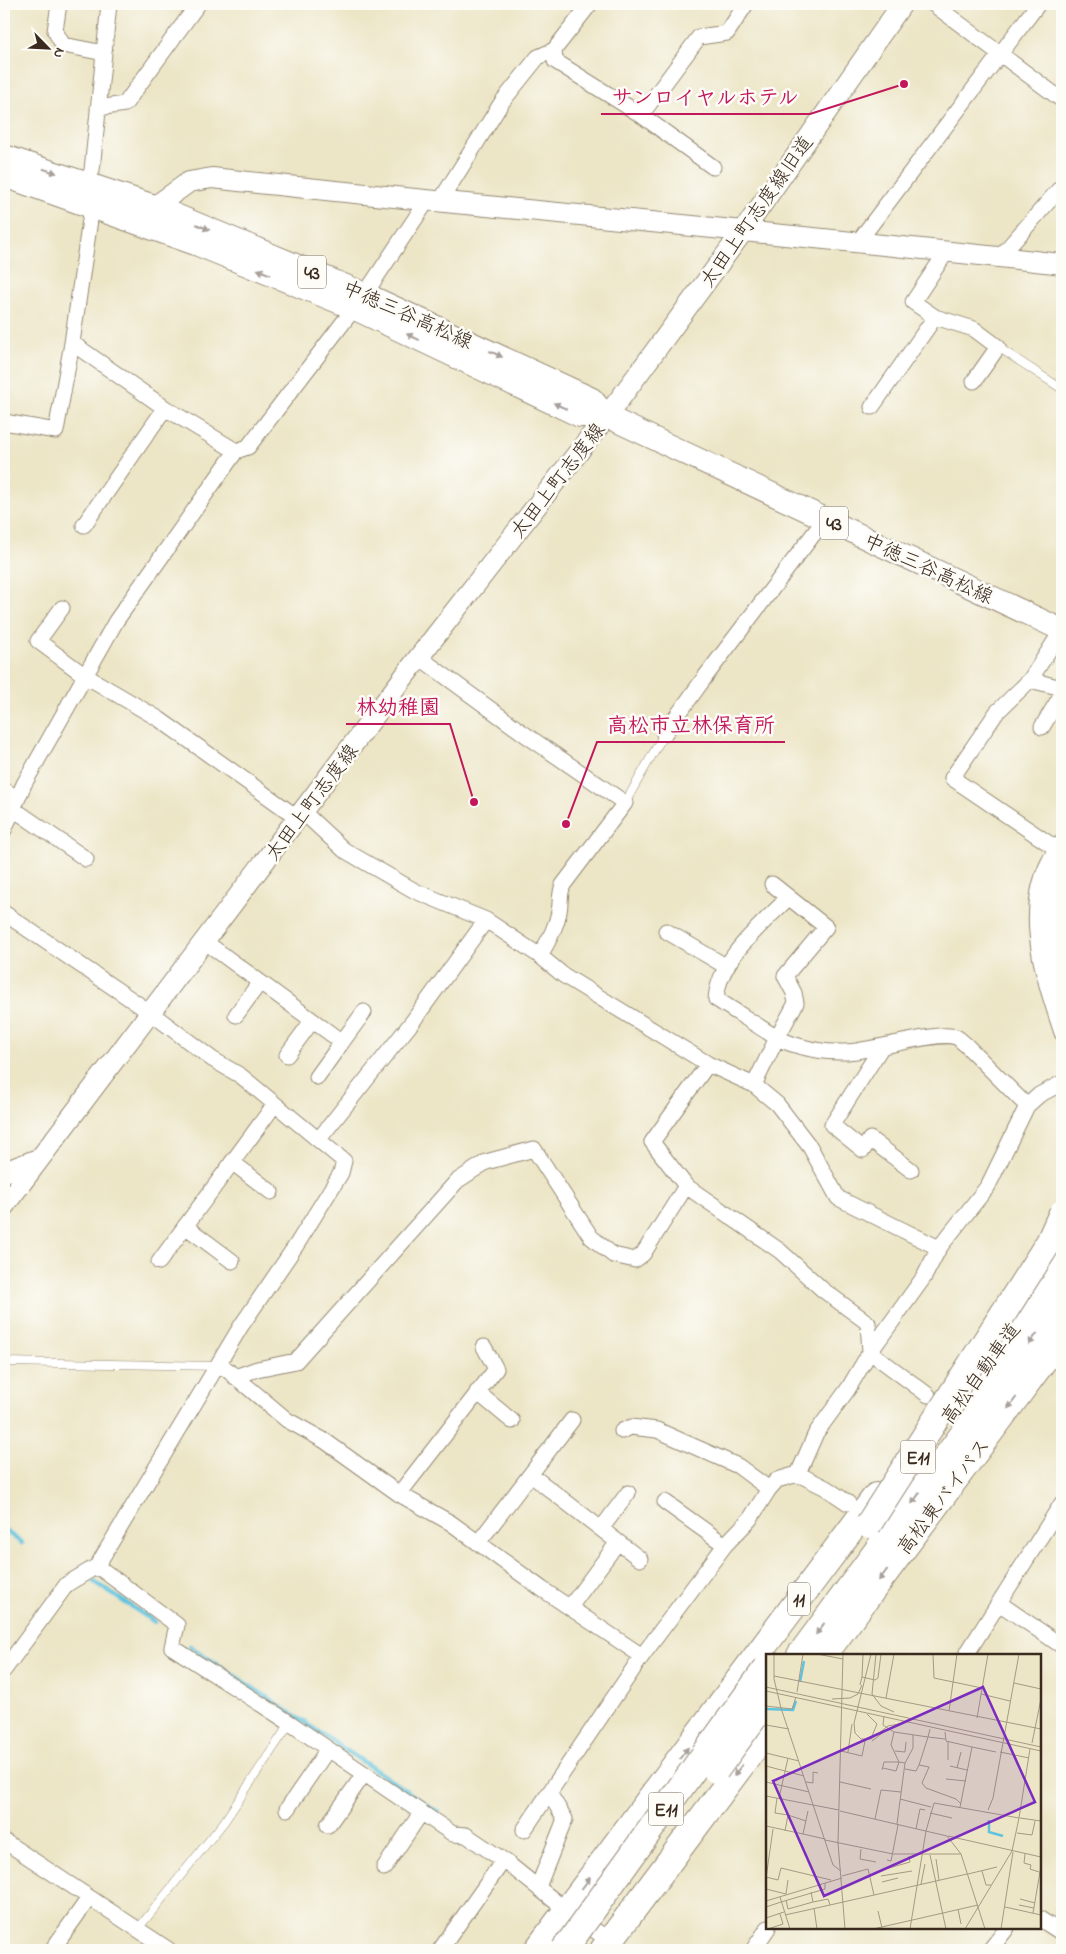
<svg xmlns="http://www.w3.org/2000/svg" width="1066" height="1954" font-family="'Indie Flower','Klee One',sans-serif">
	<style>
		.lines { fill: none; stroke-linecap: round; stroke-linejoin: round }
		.stream { stroke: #60c3de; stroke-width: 4.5 }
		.lane-casing { stroke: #948872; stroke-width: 9 }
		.street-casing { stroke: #948872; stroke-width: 17 }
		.secondary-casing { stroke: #948872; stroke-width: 22 }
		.primary-casing { stroke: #948872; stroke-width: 24 }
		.highway-casing { stroke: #948872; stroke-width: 28 }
		.lane { stroke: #fff; stroke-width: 8 }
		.street { stroke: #fff; stroke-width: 15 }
		.secondary { stroke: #fff; stroke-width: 20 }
		.primary { stroke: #fff; stroke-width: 22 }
		.highway { stroke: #fff; stroke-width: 26 }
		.highway-bridge-casing { stroke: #948872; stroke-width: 28; stroke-linecap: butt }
		.highway-bridge { stroke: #fff; stroke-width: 26 }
		.oneway { fill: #a79f9a }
		.labels { text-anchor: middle; stroke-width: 5; stroke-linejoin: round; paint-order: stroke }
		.shield { fill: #fdfcf7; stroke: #75695f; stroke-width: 1 }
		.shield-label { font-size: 19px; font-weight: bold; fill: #3b2a1e }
		.street-label { font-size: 20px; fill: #3b2a1e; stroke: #fdfcf7 }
		.inset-river { fill: none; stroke: #60c3de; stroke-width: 2.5 }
		.inset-road { fill: none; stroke: #a59a83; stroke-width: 1 }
		.view { fill: #7b2cbf; fill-opacity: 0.15; stroke: #7b2cbf; stroke-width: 2.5 }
		.inset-edge { fill: none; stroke: #3b2a1e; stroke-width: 2.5 }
		.leader { fill: none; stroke: #c2185b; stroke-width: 2 }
		.callout-dot { fill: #c2185b; stroke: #fdfcf7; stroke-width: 2 }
		.callout-label { font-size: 21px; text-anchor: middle; font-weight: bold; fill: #c2185b; stroke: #fdfcf7; stroke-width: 5; stroke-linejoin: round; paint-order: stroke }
	</style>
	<rect width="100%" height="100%" fill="#fdfcf7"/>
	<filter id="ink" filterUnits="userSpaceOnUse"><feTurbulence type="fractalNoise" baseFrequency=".02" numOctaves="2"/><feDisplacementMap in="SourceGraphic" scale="10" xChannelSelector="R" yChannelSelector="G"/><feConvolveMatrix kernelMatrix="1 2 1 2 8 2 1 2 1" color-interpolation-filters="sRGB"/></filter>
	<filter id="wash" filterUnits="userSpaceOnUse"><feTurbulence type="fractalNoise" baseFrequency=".0096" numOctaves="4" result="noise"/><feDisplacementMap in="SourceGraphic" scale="20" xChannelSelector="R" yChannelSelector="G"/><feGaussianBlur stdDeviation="1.12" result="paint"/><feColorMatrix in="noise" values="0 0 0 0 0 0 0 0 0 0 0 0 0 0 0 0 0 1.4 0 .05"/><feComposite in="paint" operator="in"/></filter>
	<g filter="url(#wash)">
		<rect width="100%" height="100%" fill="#ece5c6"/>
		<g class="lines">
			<path class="stream" d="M4,1530l18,13
				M94,1582l61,40
				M190,1646l248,166"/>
		</g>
	</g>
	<g filter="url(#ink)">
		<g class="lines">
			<defs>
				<path id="lane" d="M998,347l64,42
					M625,803l39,-69
					M4,1362l213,4
					M137,1930l87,-108 66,-99"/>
				<path id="street" d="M59,4l-4,27 8,14 41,8
					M590,4l-36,46 1,11 86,54 72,52
					M933,4l129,96
					M98,108l27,-4 73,-100
					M641,115l58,-78 28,-4 19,-29
					M84,193l8,-23 17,-166
					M439,203l63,-101 36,-45 16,-7
					M858,242l180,-238
					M947,251l-34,51 22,15 39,12 24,18 -24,34
					M1000,257l62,-71
					M72,343l93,65
					M872,407l63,-90
					M4,422l52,9 16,-88 20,-137
					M84,525l81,-117 71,43
					M62,608l-24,33 46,34 75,44 139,99
					M419,657l104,76 102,70 -62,82c-4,10 -2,17 -4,27 -3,16 -11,29 -19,44
					M1030,680l32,8
					M1042,727l20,-33
					M664,734l41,-57 120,-158
					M4,790l13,8
					M12,808l74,51
					M303,812l41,38 71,41 71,29 54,36 23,19 145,89 46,21 23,-47c19,9 46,15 68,14 25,0 93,-22 111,-15 3,1 6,5 9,7l62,62 12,-11 23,-12
					M4,830l20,-46 92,-163 120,-170 12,-4 117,-153 62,-93
					M1062,842c-46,55 -20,131 0,191
					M1057,849l-105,-71 45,-66 33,-32 32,-50
					M772,884l54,43 -41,49 9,17 2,10 -19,35 -61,-39c3,-41 46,-74 73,-102
					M4,913l147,100 61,46 29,17 103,85 -3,12 -44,71 -56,82 -144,240 -30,18 -63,86
					M666,931l61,36
					M204,941l138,101 -25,35
					M236,1015l24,-33
					M342,1042l22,-30
					M881,1048l-49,77 31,25 7,-11 41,31
					M287,1055l25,-34
					M754,1085l23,19 33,43 28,51 101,50
					M319,1139l94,-118 73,-101
					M232,1162l39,30
					M686,1186l94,65 43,39 45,33 2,29
					M185,1226l47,35
					M159,1262l116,-158
					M870,1352l54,-75 15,-29 49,-62 39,-80
					M219,1363l68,57 38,21 74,53 52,29 91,66 100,67 83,-111 25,-26 19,-30 8,-9 21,-6 28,14 22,15
					M235,1377l22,-8 39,-8 161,-180 29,-19 48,-13 57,88 22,18 22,5 8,-6 43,-68 -34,-44 56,-78
					M477,1392l35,29
					M622,1431l9,-4 26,3 81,36 31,23
					M798,1474l18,-41 32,-44 22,-37 58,43
					M531,1475l109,84
					M399,1494l97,-125 -12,-22
					M665,1502l60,43
					M601,1529l27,-36
					M478,1543l94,-123
					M97,1566l80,59 -5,22 118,76 163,111 13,1 40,27 60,48 57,40
					M999,1603l63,43
					M570,1607l48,-65
					M966,1655l96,-152
					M287,1809l41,-60
					M328,1825l36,-51
					M524,1830l118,-174
					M4,1841l165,109
					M384,1868l37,-55
					M538,1887l27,-68 -16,-26
					M1040,1919l22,14
					M52,1950l37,-52
					M440,1950l63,-89
					M753,1950l15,-22
					M990,1950l17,-22"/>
				<path id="secondary" d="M143,215l46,-33 23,-4c283,31 567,54 850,86
					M4,1172l34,-13
					M4,1206l415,-549 200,-257 125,-170 158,-226"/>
				<path id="primary" d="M4,156l150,50 211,88 227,105 14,17 456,214
					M4,176l194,69 155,63 227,108h26"/>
				<path id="highway" d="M1062,866l-11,38 1,43 10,43
					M1033,1287l29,-40
					M965,1393l87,-117
					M800,1655l262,-355
					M824,1655l238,-319
					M537,1950l339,-454
					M603,1950l164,-219"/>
			</defs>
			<use href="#lane" class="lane-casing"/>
			<use href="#street" class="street-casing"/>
			<use href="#secondary" class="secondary-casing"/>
			<use href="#primary" class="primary-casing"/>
			<use href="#highway" class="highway-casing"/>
			<use href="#lane" class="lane"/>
			<use href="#street" class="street"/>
			<use href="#secondary" class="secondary"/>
			<use href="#primary" class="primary"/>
			<use href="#highway" class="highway"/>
			<defs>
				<path id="highway-bridge" d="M868,1525l181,-283 13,-29
					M716,1770l51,-70
					M564,1950l203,-283"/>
			</defs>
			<use href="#highway-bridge" class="highway-bridge-casing"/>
			<use href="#highway-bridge" class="highway-bridge"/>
		</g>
		<defs><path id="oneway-solid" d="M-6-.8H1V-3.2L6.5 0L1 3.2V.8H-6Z" transform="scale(1.25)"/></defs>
		<g class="oneway">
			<use href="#oneway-solid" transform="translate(50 171) rotate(18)"/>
			<use href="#oneway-solid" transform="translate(203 227) rotate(23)"/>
			<use href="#oneway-solid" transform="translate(264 272) rotate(-158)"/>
			<use href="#oneway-solid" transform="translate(413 337) rotate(-155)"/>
			<use href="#oneway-solid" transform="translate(496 354) rotate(25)"/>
			<use href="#oneway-solid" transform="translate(560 406) rotate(-155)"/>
			<use href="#oneway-solid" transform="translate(1033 1339) rotate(126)"/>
			<use href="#oneway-solid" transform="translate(1012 1403) rotate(127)"/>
			<use href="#oneway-solid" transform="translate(916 1498) rotate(126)"/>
			<use href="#oneway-solid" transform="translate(883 1575) rotate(127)"/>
			<use href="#oneway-solid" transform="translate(820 1629) rotate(126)"/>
			<use href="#oneway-solid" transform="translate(684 1753) rotate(-53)"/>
			<use href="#oneway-solid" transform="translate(738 1770) rotate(127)"/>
			<use href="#oneway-solid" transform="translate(586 1883) rotate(-53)"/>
		</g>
	</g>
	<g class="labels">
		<g class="shield">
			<rect x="298" y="255.5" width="28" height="33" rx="4"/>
			<rect x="820" y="506.5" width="28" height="33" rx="4"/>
			<rect x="900.5" y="1440.5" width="35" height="33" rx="4"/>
			<rect x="788" y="1582.5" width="22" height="33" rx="4"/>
			<rect x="648.5" y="1792.5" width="35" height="33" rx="4"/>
		</g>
		<g class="shield-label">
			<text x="312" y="279">43</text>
			<text x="834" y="530">43</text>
			<text x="918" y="1464">E11</text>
			<text x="799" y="1606">11</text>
			<text x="666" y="1816">E11</text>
		</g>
		<g class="street-label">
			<text transform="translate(756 211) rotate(-55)" y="7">太田上町志度線旧道</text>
			<text transform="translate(408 314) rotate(24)" y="7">中徳三谷高松線</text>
			<text transform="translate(557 480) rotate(-52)" y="7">太田上町志度線</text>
			<text transform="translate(929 568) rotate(25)" y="7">中徳三谷高松線</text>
			<text transform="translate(311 802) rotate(-53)" y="7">太田上町志度線</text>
			<text transform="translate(980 1373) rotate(-54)" y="7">高松自動車道</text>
			<text transform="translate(943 1496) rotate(-53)" y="7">高松東バイパス</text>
		</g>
	</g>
	<g transform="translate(766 1654)">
		<rect width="275" height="275" fill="#ece5c6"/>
		<path class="inset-river" d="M34,28l4,-21M0,55l27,1 3,-9M223,166v12l14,4"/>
		<path class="inset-road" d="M8,0v25l7,29 52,157 8,6M51,0l26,5M77,0l-5,189 7,86M105,0l-17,69 1,10 6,6h10l17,-13 16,-3M110,0l-4,40 9,12 13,6M167,0l1,24 48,10M8,22l267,53M96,23l1,-23M248,29l27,6M94,31l2,-8 13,3 3,-2 3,-24M0,33l275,60M0,37l275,60M31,38l6,-38M215,40l29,7M120,44l8,-44M66,45l18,-1 8,-4 4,-9M0,52l26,3 4,-12M183,57l8,-57M101,60l10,10 -5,12M118,62l-1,9 11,7 -3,13 8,17 6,1 -8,61M211,64l11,-64M0,71l23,4M164,75l-2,8 17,2M128,78l34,5 -9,28M179,78l1,9 26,6 -12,60M106,87l13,-10M182,88v18M266,89l9,-44M206,93l24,5M75,97l21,5 3,-15M129,97l10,1 1,-10M82,98l4,-28M234,98l29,6M0,99l33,8M139,109l8,-15v-13M0,112l38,10M184,112l17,4M191,114l4,-16M139,115l11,2 3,-6 10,2 -7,16 4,5 30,11 5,5M116,116l2,-8h15l-3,9 -13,-3M180,125l20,2M0,128l43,10M40,128l7,1v-11l5,1M74,128l31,7M0,142l73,14M11,144l-2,15 13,2 -3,16M13,144l9,-40M134,145l31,8M222,156l5,-12 26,-144M74,157l107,25 14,18 24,75M164,159l22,5M22,161l18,6M253,164l11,-69M254,164l21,3M109,165l6,-29 20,2M0,172l37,8 5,-23M150,175l4,-20 5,1M251,179l15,2 3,-14M37,180l22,5M182,182l93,21M59,186l68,14h68M95,195l-1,10 16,3M259,200l-1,9 7,2 -1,4 9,3M164,201l16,74M170,205l3,21M121,206l4,1 7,-36M116,216l28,-8 -1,-6M216,217l4,14h5M202,220l29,-7M76,222l26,-7 6,26M115,222l31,-5M0,223l12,3 3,-12 50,12M0,224l7,-49M116,228l16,-4M155,230l4,-20M0,235l20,5 2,-14M45,238l2,10 15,-3 2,6 137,-31M14,243l10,32M254,245l15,4M20,246l2,9 25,-7M0,247l76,-23M15,248l44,-13v-6M253,251l15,3M0,253l15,-5M239,253l36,8M48,254l3,21M192,255l3,15M112,257l4,17M267,259l8,-47M19,261l45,-10M0,264l18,-6M2,275l15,-5 -3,-10M107,275l105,-24M144,275l16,-98 8,-28 85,15 -7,33 -47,78M235,275l12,-77"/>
		<path class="view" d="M217,33l52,115 -211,94 -51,-115z"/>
		<rect width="275" height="275" class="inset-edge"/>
	</g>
	<path class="leader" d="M904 84L810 114H601M474 802L450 724H346M566 824L597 742H785"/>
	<g class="callout-dot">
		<circle cx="904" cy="84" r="5"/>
		<circle cx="474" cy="802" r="5"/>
		<circle cx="566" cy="824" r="5"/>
	</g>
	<g class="callout-label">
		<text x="705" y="104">サンロイヤルホテル</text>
		<text x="398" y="714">林幼稚園</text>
		<text x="691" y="732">高松市立林保育所</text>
	</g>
	<rect width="1066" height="1954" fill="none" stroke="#fdfcf7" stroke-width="20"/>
	<g transform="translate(48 48) rotate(114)" stroke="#fdfcf7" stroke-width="4" paint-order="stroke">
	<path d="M0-4L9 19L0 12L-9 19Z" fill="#3b2a1e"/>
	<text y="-8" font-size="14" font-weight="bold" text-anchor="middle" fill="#3b2a1e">N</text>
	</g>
</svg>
